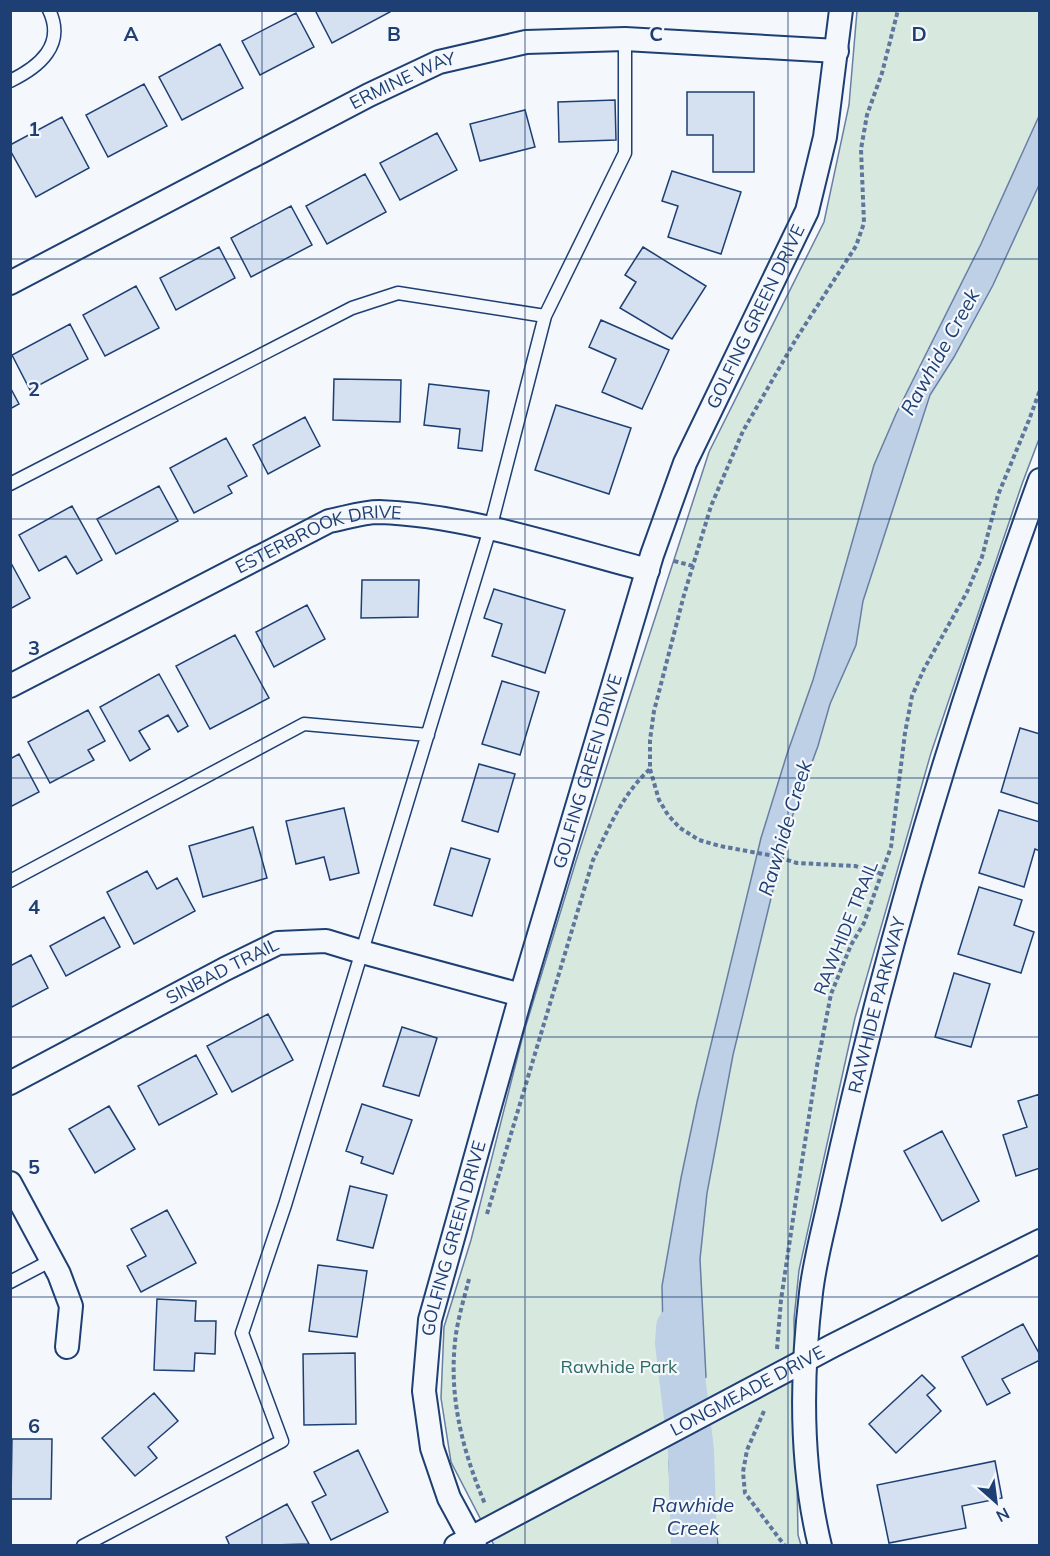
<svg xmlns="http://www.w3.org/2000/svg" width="1050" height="1556" font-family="Mulish,sans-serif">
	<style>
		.green { fill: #d7e8df; stroke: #687fa3; stroke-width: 1.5 }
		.water { fill: #bed0e5; stroke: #687fa3; stroke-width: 1.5 }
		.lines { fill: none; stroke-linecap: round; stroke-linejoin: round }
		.river { stroke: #bed0e5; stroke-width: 46 }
		.building { fill: #d5e0f0; stroke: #1d3f73; stroke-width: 1.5 }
		.lane-casing { stroke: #1d3f73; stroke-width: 15 }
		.street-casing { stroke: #1d3f73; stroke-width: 26 }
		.path { stroke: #5e769c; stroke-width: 4; stroke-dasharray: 4.5 3; stroke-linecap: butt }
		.lane { stroke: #f4f7fb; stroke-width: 12 }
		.street { stroke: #f4f7fb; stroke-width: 22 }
		.grid { fill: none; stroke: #1d3f73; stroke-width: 1.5; stroke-opacity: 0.55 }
		.labels { text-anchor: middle; stroke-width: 4.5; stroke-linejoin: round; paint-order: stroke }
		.street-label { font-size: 18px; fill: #1d3f73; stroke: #f4f7fb }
		.park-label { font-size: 18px; fill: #2c6c60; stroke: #f4f7fb }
		.water-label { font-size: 20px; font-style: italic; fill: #1d3f73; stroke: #f4f7fb }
		.grid-label { font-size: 20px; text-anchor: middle; font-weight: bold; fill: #1d3f73; stroke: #f4f7fb; stroke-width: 4.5; stroke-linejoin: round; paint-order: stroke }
	</style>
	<rect width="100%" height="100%" fill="#f4f7fb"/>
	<path class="green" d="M857,11h182v428l-17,45 -91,269 -76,265 -56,252 -5,49 4,216 3,10h-307l-43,-83 -10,-64 3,-71 27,-87 52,-205 53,-174 133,-409 115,-230 25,-117z"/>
	<path class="water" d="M1039,116v69l-46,100 -39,72 -24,38 -67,206 -7,44 -26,59 -12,42 -30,82 -55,227 -26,138 -7,66 6,118 -38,21 -4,-19 -2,-93 19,-108 16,-76 64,-264 26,-84 26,-74 61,-215 22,-51 85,-170z
		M709,1439l3,67 6,39h-45l-4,-85z"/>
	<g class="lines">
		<path class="river" d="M679,1328l-1,15 13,108 3,95"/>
	</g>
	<path class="building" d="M315,10h74l1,2 -58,31z
		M296,13l18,34 -54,28 -18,-34z
		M220,44l23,44 -61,32 -23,-43z
		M144,84l23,42 -59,31 -22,-42z
		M687,92h67v80h-41v-37h-26z
		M615,100l1,40 -57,2 -1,-40z
		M525,110l10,37 -55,14 -10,-37z
		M62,117l27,51 -53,29 -26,-47v-5z
		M437,133l20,37 -57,30 -20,-37z
		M672,171l69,21 -20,62 -53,-17 10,-31 -16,-5z
		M365,174l21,38 -59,32 -21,-38z
		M291,206l21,39 -61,32 -20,-39z
		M219,247l16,31 -59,32 -16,-32z
		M643,247l63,39 -34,53 -52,-31 16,-26 -11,-7z
		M136,286l23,42 -54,28 -22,-41z
		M601,320l68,30 -27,59 -40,-17 14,-33 -27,-12z
		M70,324l18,35 -58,31 -18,-35z
		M334,379l67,1 -1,42 -67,-2z
		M429,384l60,7 -7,60 -24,-3 2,-19 -36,-4z
		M10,387l9,17 -9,5z
		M556,405l75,23 -22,66 -74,-24z
		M305,417l15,29 -52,28 -15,-29z
		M226,438l21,38 -19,10 4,7 -38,20 -24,-45z
		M159,486l19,35 -62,33 -19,-35z
		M72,506l30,54 -25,14 -11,-18 -27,15 -20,-36z
		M11,563l19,35 -20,11v-45z
		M362,580h57l-1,37 -57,1z
		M494,589l71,21 -20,63 -53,-17 10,-32 -18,-6z
		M307,605l18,34 -51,28 -18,-35z
		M235,635l34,63 -59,31 -34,-63z
		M159,674l29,52 -10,6 -10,-17 -29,16 11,18 -20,12 -30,-54z
		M502,681l37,11 -19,63 -38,-11z
		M88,710l17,31 -17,9 6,10 -44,23 -22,-41z
		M1020,728l20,6 -1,70 -38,-12z
		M19,754l20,38 -29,15v-48z
		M479,764l36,10 -17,58 -36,-11z
		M344,808l15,65 -29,7 -6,-23 -28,7 -10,-43z
		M999,810l41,12v29l-5,-2 -11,38 -45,-14z
		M253,827l14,51 -64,19 -14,-51z
		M451,848l39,11 -18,57 -38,-11z
		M147,871l10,18 20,-11 18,33 -61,33 -27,-52z
		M979,887l43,13 -8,25 20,7 -13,41 -63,-19z
		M104,917l16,30 -54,29 -16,-30z
		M31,955l17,33 -38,20v-42z
		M954,973l36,11 -19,63 -36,-10z
		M268,1014l25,46 -61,32 -25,-46z
		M402,1027l35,11 -18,58 -36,-10z
		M196,1055l21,39 -58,31 -21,-39z
		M1040,1094v74l-24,8 -13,-41 24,-8 -9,-26z
		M362,1104l50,16 -19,54 -32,-11 2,-6 -17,-6z
		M109,1106l26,43 -40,24 -26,-44z
		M942,1131l37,70 -37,20 -38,-70z
		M350,1186l37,9 -14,53 -36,-8z
		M167,1210l29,53 -55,29 -14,-26 19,-10 -15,-27z
		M318,1265l49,6 -10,66 -48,-6z
		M157,1299l39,2 -1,20h21l-1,33 -20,-1 -1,18 -40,-1z
		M1023,1324l17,31v5l-38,19 8,14 -23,12 -25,-48z
		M355,1353l1,71 -52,1 -1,-71z
		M922,1375l13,13 -8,7 14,16 -45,42 -27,-29z
		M154,1393l24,28 -30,26 9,11 -22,18 -33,-38z
		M12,1439h40l-1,60h-40z
		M358,1450l30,62 -57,28 -19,-38 14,-7 -12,-23z
		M995,1461l7,37 -40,8 4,22 -77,15 -12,-58z
		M287,1504l22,40 -79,2 -4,-9z"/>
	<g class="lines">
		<defs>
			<path id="lane" d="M10,81c29,-14 56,-36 39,-71
				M545,316l80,-163v-114
				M10,484l342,-176 46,-15 147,23 -55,213 -205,676 -43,128 40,108 -199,105
				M10,881l294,-157 124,11
				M10,1282l42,-22"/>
			<g id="street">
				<path id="s1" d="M10,283l359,-188 70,-33 87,-20 99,-3 212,12"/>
				<path id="s2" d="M10,686l319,-165c16,-3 34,-9 50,-9 88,3 184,36 269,58"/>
				<path id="s3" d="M10,1083l215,-114 53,-26 48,-2 36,11 159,43"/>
				<path d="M10,1183l49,91 12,32 -4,41"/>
				<path id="s4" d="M456,1546l376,-200 208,-105"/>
				<path id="s5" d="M475,1546l-26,-48 -17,-50 -8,-57 6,-71 91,-325 131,-440 33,-92 122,-252 18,-74 16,-127"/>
				<path id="s6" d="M820,1546c-20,-82 -19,-170 -9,-253 4,-35 14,-69 21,-103 14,-63 29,-126 45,-188 46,-177 101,-351 163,-522"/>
			</g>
		</defs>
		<use href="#lane" class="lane-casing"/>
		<use href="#street" class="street-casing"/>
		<path class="path" d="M674,561l19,5
			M650,769l9,31 9,15 12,13 19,12 21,6 54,10 23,7 58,3 28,8
			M487,1214l106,-354c16,-32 30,-67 57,-91v-29l4,-29 30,-116 27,-89 32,-75 53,-92 60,-93 8,-23 -3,-74 6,-34 15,-42 16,-63
			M469,1279c-5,20 -12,42 -14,63 -6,57 8,110 30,162
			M777,1349l4,-49 15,-101 21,-133 14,-72 20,-49 13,-22 27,-76 14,-114 7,-37 12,-27 43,-77 15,-35 16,-62 31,-75 11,-30
			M764,1411l-17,39 -4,22 2,21 40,53"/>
		<use href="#lane" class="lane"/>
		<use href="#street" class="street"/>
	</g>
	<path class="grid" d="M262,10v1536M525,10v1536M788,10v1536M10,259h1030M10,519h1030M10,778h1030M10,1037h1030M10,1297h1030"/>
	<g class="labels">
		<g class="street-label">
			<text dy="6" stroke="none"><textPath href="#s1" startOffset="442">ERMINE WAY</textPath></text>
			<text dy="6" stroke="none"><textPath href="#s5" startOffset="1293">GOLFING GREEN DRIVE</textPath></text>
			<text dy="6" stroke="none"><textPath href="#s2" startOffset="344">ESTERBROOK DRIVE</textPath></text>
			<text dy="6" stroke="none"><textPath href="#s5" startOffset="807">GOLFING GREEN DRIVE</textPath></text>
			<text transform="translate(846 928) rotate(-68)" y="6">RAWHIDE TRAIL</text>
			<text dy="6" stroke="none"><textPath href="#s3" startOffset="240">SINBAD TRAIL</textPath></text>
			<text dy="6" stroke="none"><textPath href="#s6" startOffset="550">RAWHIDE PARKWAY</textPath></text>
			<text dy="6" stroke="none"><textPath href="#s5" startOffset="321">GOLFING GREEN DRIVE</textPath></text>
			<text dy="6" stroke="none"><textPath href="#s4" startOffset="330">LONGMEADE DRIVE</textPath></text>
		</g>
		<g class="park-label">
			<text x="619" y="1373">Rawhide Park</text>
		</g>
		<g class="water-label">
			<text transform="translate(940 352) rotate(-61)" y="7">Rawhide Creek</text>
			<text transform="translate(785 828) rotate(-73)" y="7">Rawhide Creek</text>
			<text x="693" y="1512">Rawhide<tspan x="693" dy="23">Creek</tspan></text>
		</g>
	</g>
	<g class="grid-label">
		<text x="131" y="41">A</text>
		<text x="394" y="41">B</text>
		<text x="656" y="41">C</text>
		<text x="919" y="41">D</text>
		<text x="34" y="136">1</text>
		<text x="34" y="396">2</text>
		<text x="34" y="655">3</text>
		<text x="34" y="914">4</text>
		<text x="34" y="1174">5</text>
		<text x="34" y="1433">6</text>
	</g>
	<rect width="1050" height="1556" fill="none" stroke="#1d3f73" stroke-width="24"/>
	<g transform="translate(996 1502) rotate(152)" stroke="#f4f7fb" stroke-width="4.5" paint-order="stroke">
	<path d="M0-4.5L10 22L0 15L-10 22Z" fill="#1d3f73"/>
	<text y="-9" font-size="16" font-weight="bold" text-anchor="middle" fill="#1d3f73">N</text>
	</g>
</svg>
